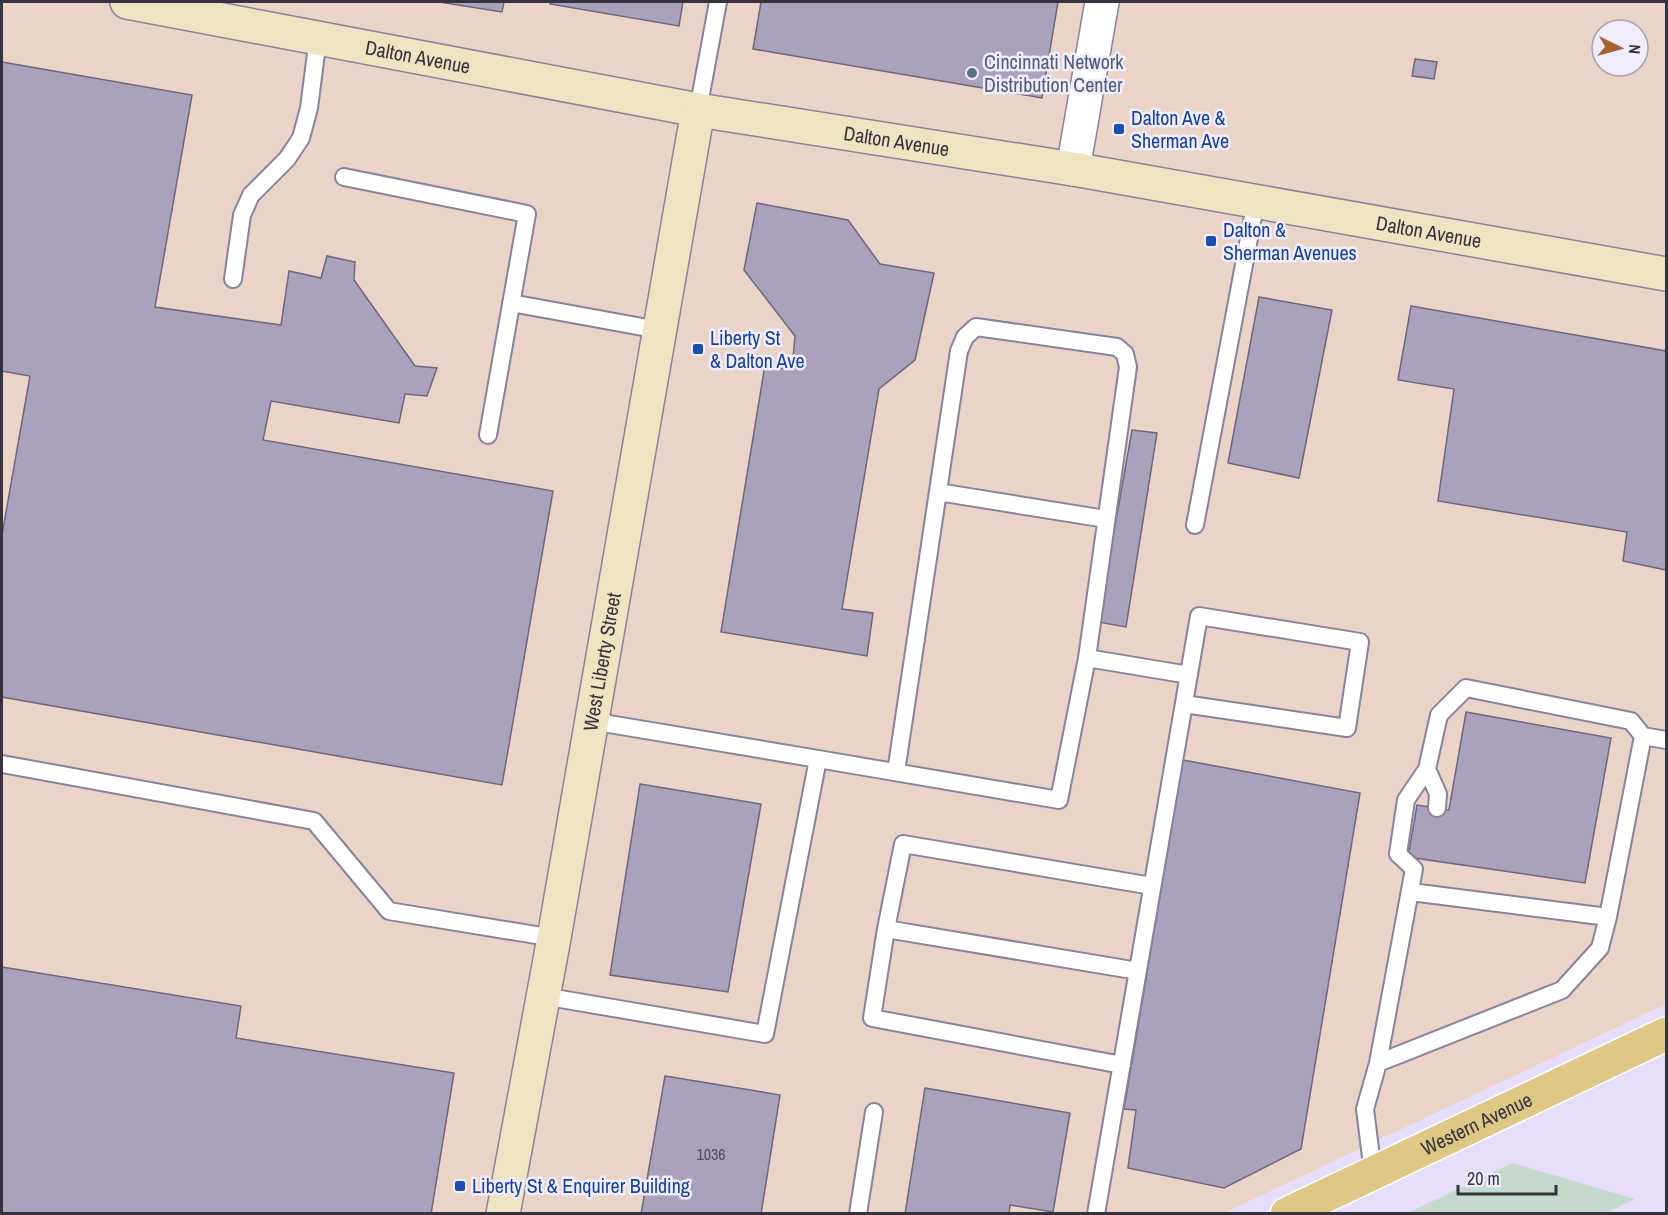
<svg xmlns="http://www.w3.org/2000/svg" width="1668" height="1215" font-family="'Archivo Narrow',sans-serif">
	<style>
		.industrial { fill: #e9d4c7; fill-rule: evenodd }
		.green { fill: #c5dacc }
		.building { fill: #aaa1bc; stroke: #6e667f; stroke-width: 1.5 }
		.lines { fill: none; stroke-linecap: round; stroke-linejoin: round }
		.lane-casing { stroke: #8a829c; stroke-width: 20 }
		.street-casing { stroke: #8a829c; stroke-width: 36 }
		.secondary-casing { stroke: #8a829c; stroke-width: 36 }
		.primary-casing { stroke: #fff; stroke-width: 36 }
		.lane { stroke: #fff; stroke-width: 16 }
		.street { stroke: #fff; stroke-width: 33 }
		.secondary { stroke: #efe4c2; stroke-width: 33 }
		.primary { stroke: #dfc885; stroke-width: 33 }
		.service-dot { fill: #5c6f8a; stroke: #f2edfe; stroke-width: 2 }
		.transit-dot { fill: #1a4fb4; stroke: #f2edfe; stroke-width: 2 }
		.labels { text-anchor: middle; stroke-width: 5; stroke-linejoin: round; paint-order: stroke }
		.number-label { font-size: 16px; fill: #534e5e }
		.street-label { font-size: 20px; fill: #36333e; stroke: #f2edfe }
		.service-label { font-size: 20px; fill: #4e5e75; stroke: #f2edfe; text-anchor: start }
		.transit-label { font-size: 20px; fill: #164399; stroke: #f2edfe; text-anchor: start }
	</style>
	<rect width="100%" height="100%" fill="#e6ddfa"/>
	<path class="industrial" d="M2,2h1664v1002l-442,209 -1222,1zM1602,30h36v36h-36z"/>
	<path class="green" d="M1512,1163l123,36 -29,14h-198z"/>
	<path class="building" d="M439,2h65l-2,10z
		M551,2h132l-4,24 -129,-22z
		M761,2h297l-16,96 -289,-49z
		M1415,59l22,3 -3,17 -22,-3z
		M2,62l190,33 -37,212 126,18 8,-54 32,7 6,-22 28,6 -1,18 61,86 22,2 -10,28 -22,-2 -6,29 -128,-22 -8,39 290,51 -51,294 -500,-88v-162l28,-159 -28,-5z
		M757,203l91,17 32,44 54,9 -19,87 -36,29 -37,220 31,4 -6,43 -146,-24 44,-267 27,5 3,-34 -51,-66z
		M1259,297l73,13 -33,168 -71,-15z
		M1411,306l255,45v219l-43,-9 4,-29 -189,-31 16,-112 -56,-9z
		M1132,430l25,3 -31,194 -28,-5z
		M1466,712l145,26 -26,145 -177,-26 9,-52 32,5z
		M1183,760l177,33 -59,356 -77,39 -96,-20 8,-58 -12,-1z
		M640,784l121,20 -33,188 -118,-17z
		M2,967l239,39 -5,32 218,35 -23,141h-429z
		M665,1076l115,19 -19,119h-120z
		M925,1088l145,25 -17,99 -43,-7 -1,9h-104z"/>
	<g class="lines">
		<defs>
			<path id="lane" d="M698,110l20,-108
				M344,177l183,37 -39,221
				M233,279l9,-64 9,-20 36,-36 14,-21 8,-30 9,-70
				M511,303l148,27
				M938,492l168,27
				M1195,525l61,-324
				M818,759l241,41 28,-142 102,17
				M2,764l312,57 75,90 165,27
				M1427,769l11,25 -1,14
				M896,772l63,-421 6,-14 11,-10 141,20 8,7 3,13 -41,291
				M1411,892l197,25
				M886,929l252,42
				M543,996l222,38 53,-275 -227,-38
				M1378,1063l36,-194 -16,-15 8,-54 21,-31 12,-54 27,-27 165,33 12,15
				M1122,1065l-250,-47 14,-89 17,-85 249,42
				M1373,1173l-8,-64 13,-46 184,-73 38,-42 8,-31 35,-181 23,4
				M858,1214l16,-102
				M1096,1214l103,-598 161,26 -13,86 -163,-24"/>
			<path id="street" d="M1073,169l29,-167"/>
			<g id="secondary">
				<path id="s1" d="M127,2l571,108 375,59 593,105"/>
				<path id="s2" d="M503,1214l51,-276 144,-828"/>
			</g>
			<g id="primary">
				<path id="s3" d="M1287,1214l379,-180"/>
			</g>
		</defs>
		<use href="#lane" class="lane-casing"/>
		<use href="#street" class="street-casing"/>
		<use href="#secondary" class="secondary-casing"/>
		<use href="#primary" class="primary-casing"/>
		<use href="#lane" class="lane"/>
		<use href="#street" class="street"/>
		<use href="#secondary" class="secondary"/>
		<use href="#primary" class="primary"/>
	</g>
	<circle class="service-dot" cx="972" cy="73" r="6"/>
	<g class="transit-dot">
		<rect x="1113" y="123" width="12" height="12" rx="3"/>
		<rect x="1205" y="235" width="12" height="12" rx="3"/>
		<rect x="692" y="343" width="12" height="12" rx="3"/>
		<rect x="454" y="1180" width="12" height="12" rx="3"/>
	</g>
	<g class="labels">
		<g class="number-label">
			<text x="711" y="1160">1036</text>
		</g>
		<g class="street-label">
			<text dy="7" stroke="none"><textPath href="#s1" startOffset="296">Dalton Avenue</textPath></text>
			<text dy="7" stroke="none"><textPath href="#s1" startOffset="782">Dalton Avenue</textPath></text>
			<text dy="7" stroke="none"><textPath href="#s1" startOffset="1322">Dalton Avenue</textPath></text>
			<text dy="7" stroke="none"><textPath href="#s2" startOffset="561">West Liberty Street</textPath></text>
			<text dy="7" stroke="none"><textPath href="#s3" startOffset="210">Western Avenue</textPath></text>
		</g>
		<g class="service-label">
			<text x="984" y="69">Cincinnati Network<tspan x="984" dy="23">Distribution Center</tspan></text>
		</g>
		<g class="transit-label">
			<text x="1131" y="125">Dalton Ave &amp;<tspan x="1131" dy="23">Sherman Ave</tspan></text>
			<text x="1223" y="237">Dalton &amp;<tspan x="1223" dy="23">Sherman Avenues</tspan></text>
			<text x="710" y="345">Liberty St<tspan x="710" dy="23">&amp; Dalton Ave</tspan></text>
			<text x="472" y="1193">Liberty St &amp; Enquirer Building</text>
		</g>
	</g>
	<rect width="1668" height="1215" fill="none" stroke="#36333e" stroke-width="6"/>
	<g transform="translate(1620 48) rotate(95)"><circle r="28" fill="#f2edfe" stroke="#a7a3b1" stroke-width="1.5"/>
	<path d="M0-4.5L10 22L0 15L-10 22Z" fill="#a46130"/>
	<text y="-9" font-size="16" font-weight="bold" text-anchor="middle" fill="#36333e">N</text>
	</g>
	<path d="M1458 1185v9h98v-9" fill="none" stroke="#36333e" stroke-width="3"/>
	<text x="1467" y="1185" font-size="18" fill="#36333e" stroke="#f2edfe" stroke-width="4.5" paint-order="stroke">20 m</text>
</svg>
